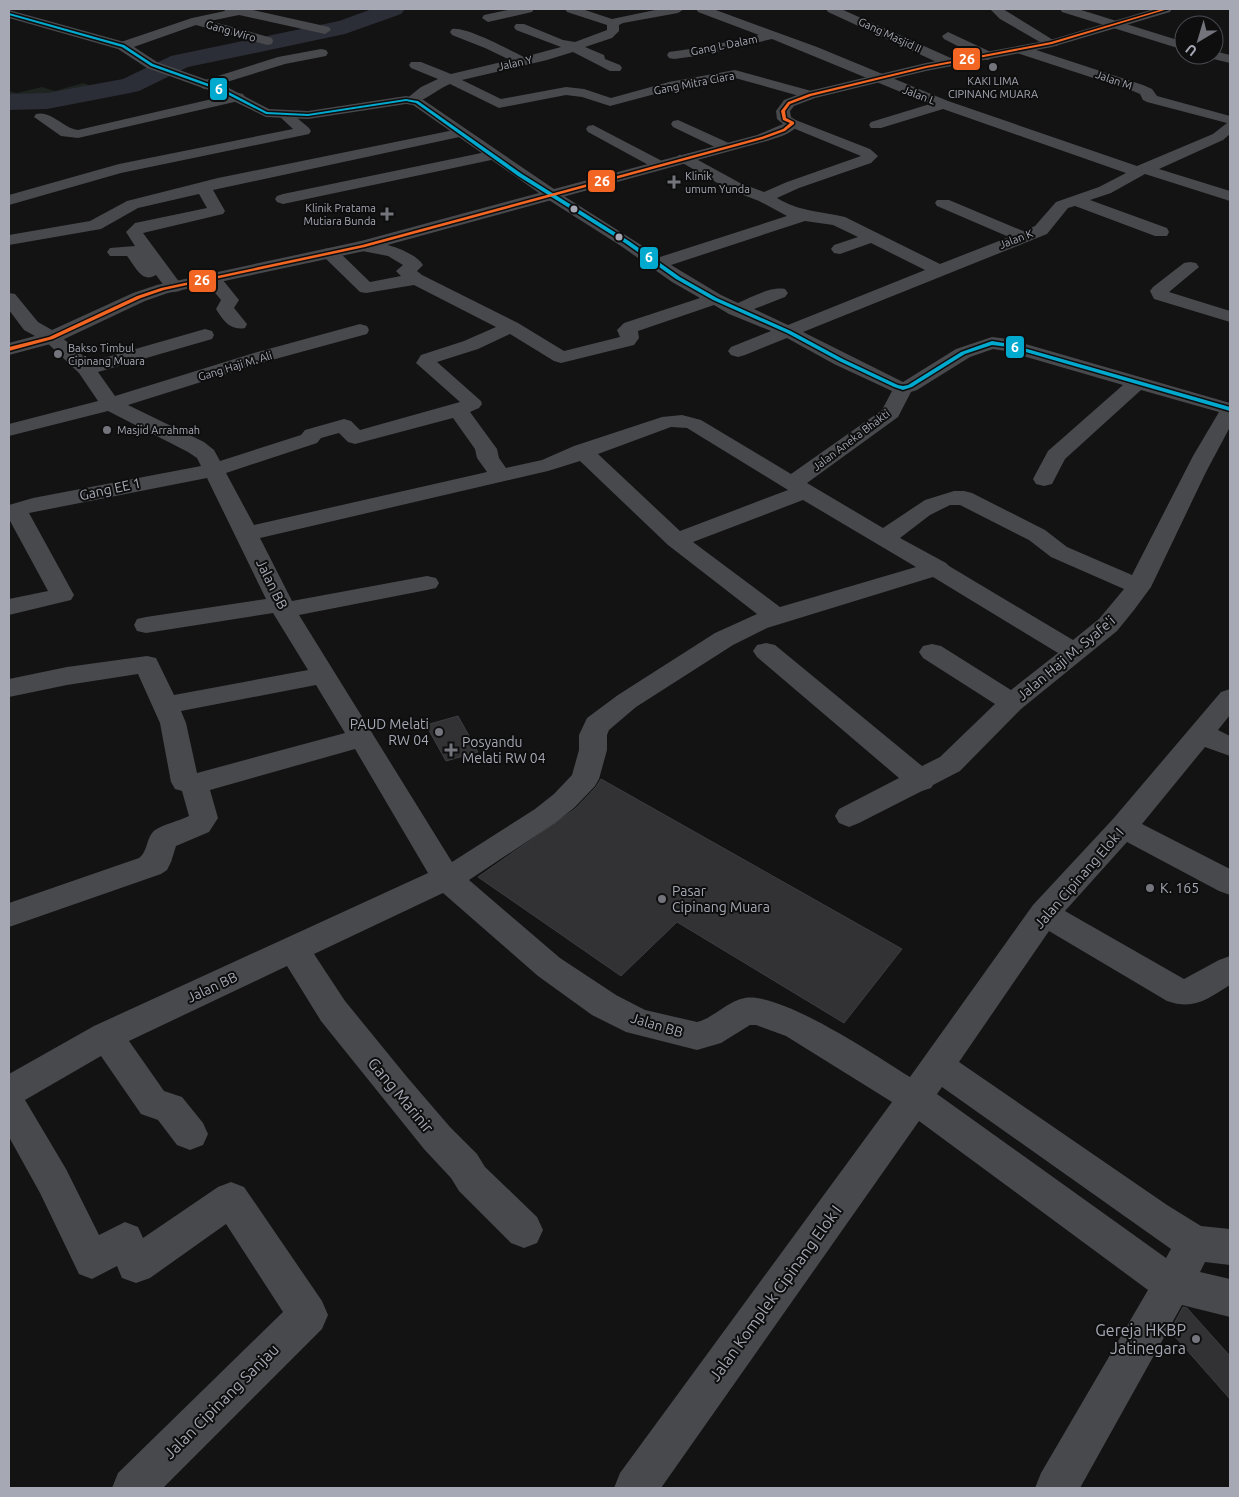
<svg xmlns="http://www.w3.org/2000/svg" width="1239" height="1497" font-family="Ubuntu,sans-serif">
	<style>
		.green { fill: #1e241f }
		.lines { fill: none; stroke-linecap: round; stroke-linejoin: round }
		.river { fill: #2b2e36; fill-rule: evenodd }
		.building { fill: #323235; stroke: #3c3d40 }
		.minor { fill: #48494c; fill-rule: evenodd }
		.tertiary { fill: #48494c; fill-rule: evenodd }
		.bus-1-casing { stroke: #0e0e0f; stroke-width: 3 }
		.bus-2-casing { stroke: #0e0e0f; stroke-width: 3 }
		.bus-1 { fill: #00a9ce; fill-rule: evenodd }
		.bus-2 { fill: #f26522; fill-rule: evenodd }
		.poi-dot { fill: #73747c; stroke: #0e0e0f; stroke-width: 2 }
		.bus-dot { fill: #a6a8b4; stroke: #0e0e0f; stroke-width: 2 }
		.labels { text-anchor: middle; stroke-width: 4; stroke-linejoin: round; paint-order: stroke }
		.far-street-label { font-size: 11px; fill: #a6a8b4; stroke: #0e0e0f }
		.far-poi-label { font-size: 11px; fill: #a6a8b4; stroke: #0e0e0f; text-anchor: start }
		.street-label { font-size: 14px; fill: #a6a8b4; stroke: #0e0e0f }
		.poi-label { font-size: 14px; fill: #a6a8b4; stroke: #0e0e0f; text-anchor: start }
		.near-street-label { font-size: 16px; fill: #a6a8b4; stroke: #0e0e0f }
		.near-poi-label { font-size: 16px; fill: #a6a8b4; stroke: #0e0e0f; text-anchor: end }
		.line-badge { stroke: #0e0e0f; stroke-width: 2 }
		.badge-label { font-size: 14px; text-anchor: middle; font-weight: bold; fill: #fff }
	</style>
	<rect width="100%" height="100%" fill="#131314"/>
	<path class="green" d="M83,83l15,5 -51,11 -38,2v-10l8,2 25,-6 13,4z"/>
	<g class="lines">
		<path class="river" d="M372,9h33l-4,5 -56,20 -157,33 -49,24 -9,2 -83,16 -38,1v-16l38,-1 76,-14 48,-23 168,-35z"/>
	</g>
	<path class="building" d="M458,716l20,36 -32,9 -20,-36z
		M601,779l301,170 -58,74 -167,-101 -56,54 -143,-99 97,-68 21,-22z
		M1183,1307l4,1 43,48v43l-60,-68z"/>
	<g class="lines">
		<path class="minor" d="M224,9h30l-1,1 76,17 2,3 -6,4 -86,-19 -29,6 62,17 1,3 -1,3 -5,1 -71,-20 -68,24 -5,1 -6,-4 1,-3 74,-25 33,-7z
			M513,9h21l-2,3 -44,10 -6,-4 2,-3z
			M565,9h17l30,10 48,-10h24l-6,4 -55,10 -4,2v6l-7,7 -27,9 19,8 1,4 15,6 2,3 -2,3h-10l-37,-19 -26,8 -85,20 39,19 65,-12 18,2 27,9 58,-16 66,-12 80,22 2,3 -7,4 -75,-21 -65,12 -60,16 -28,-9 -16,-2 -67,13 -49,-24c-13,5 -31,22 -43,19l-2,-3 16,-13 17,-8 -27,-11 -2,-3 2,-3h10l30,12 59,-14 -25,-12 -33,-13 -2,-3 2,-3c13,-3 58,21 72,28l37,-10 -45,-17 -2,-3 2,-3h8l39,16 12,2 32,-12v-5l-40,-13z
			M696,9h17l104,38 131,54 189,65 76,-32 14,-11 -80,-21 -4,-2 -3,-6 -7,-3 -116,-38 -1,-3 1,-3h10l116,38 9,4 5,7 73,20v18l-7,6 -64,29 71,22v10l-85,-27 -34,19 -21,7 77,28 2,4 -2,4h-12l-80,-30 -7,2 -21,26 -244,98 100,50 53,-33 36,-12 16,2 222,64v24l-24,45 -55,115 -17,23 -17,21 -96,78 -61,62 -27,14 -2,3 -9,3 -63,32 -10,4 -10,-4 -4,-7 4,-7 60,-31 -142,-121 -4,-6 4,-6 9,-2 9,2 147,121 18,-9 55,-53 -72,-46 -4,-6 4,-6 9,-2 9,2 70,44 47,-37 -125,-76 -166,51 -34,17 -97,62 -27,23 -2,5v15l-8,29 -4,7 -21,22 -19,15 -86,57 91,78 56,37 29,15 52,12c17,-4 30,-21 48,-24 37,-6 131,58 165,79l123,-172 80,-86 108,-127 9,-3v26l-12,15 12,6v20l-25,-9 -63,77 88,45v26l-11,-4 -92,-49 -62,69 119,68 35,-19 11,-4v29c-22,13 -35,26 -63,16l-118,-70 -90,131 208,143 34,21 29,3v36l-25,-3 -5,10 30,7v38l-48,-12 -102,183h-45l6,-15 107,-183 -229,-169 -258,367h-47l6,-15 272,-371 -106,-66 -30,-11h-6l-29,18 -24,7 -71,-18 -34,-17 -54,-39 -95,-83 -129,61 31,47 62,76 43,50 27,27 8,13 52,50 6,13 -6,13 -13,5 -13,-5 -52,-52 -8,-13 -27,-29 -103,-128 -34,-55 -158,75 35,50 18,6 21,26 5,11 -5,11 -13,5 -13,-5 -19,-25 -17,-6 -40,-58 -76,44 41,69 33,66 26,-13 13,5 5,11 75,-51 13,-5 13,5 78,114 6,14 -6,14 -159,159h-51l6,-15 165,-161 -57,-88 -76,54 -14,5 -14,-5 -5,-12 -25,13 -13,-5 -39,-81 -31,-56v-63l85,-48 334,-153 -73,-124 -145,41 8,28 -9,14 -33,14 -5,16 -4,8 -6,4 -152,53v-24l130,-45c9,-6 7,-21 16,-28 9,-6 24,-9 34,-14l-7,-25 -7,-2 -4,-7 -11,-59 -22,-49 -71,11 -58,12v-18l58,-12 80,-11 9,2 18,37 134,-25 -35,-57 -127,20 -9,-2 -3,-6 3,-6 9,-2 120,-18 -59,-121 -178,35 45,82 -3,5 -62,15v-16l39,-8 -39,-72v-14l24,-7 168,-32 -4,-8 -9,-6 -80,-41 -99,25v-12l89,-23 -19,-28 -37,-35 2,-4 7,-2 7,2 32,28 115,-33 7,2 2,4 -2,4 -114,33 17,24 139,-43 106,-29 7,2 2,4 -2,4 -99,27 -140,44 76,37 10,8 6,11 81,-26 4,-5 39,-11 7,2 9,9 100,-28 -44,-39 5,-8 43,-14 32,-14 -82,-42 -48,8 -6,-1 -36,-35 -3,-4 3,-4 6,-1 6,1 34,33 31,-6 -5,-5 7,-6 -15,-9 -31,-6 -3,-4 3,-4c16,-4 57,8 66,23l-6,6 5,4 96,48 46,28 56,-14 -3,-7 7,-7 76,-25 -28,-16 -51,-36 -77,-49 -2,-3 2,-3h12l104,66 127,-41 -28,-15 -31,-12 -49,-28 -3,-3 3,-3h10l51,28 24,9 23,-10 74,-26 -73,-30 -2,-3 2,-3 5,-1 77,30 8,7 -7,7 -72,25 -22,10c23,14 43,13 68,19l95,47 69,-27 -72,-31 -2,-3 2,-3h12l74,31 12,-5 21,-24 43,-15 27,-14 -183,-64 -62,19h-10l-2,-3 2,-3 59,-18 -158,-65 -68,16 -30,4 -5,-1 -2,-3 2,-3 35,-5 55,-12 -61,-23zM805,221l28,4 25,12 -24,8 -3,4 3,4 6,1 31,-11 54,27 -137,55 -34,-16 31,-12 3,-4 -3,-4c-14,-3 -33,8 -47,14l-17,-8 -50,-30zM714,305l15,9 42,17 -40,16 -3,4 3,4 7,2 7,-2 42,-17 47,26 58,27 -10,19 -91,64 -90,-54 -19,-5 -20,2 -88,29 -32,14 -36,8 -7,-10 -2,-9 -27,-37 9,-4 3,-4 -1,-3 -44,-39 41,-13 32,-15 44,27 7,2 73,-18 5,-7 -1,-7zM993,349l13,2 117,34 -75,66 -15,28 3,5 8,2 8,-2 13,-25 76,-69 78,22 -26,44 -61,119 -65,-28 -22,-17 -73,-37 -8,-2h-10l-29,9 -42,28 -76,-45 91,-66 13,-25 6,-2 53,-33zM453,418l22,31 2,9 10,14 -233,53 -28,-52 91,-30 4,-5 18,-5 9,9 7,2zM671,427l16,1 101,62 -108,41 -82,-77zM580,461l88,84 89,69 -42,19 -97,62 -31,23 -8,17v15l-7,25 -18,19 -19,15 -83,53 -153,-247 128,-25 9,-2 3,-5 -3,-5 -9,-2 -135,25 -32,-63 288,-67zM803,500l113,67 -136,40 -87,-65zM950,505h10l69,35 22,17 73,32 -25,30 -26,21 -124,-74 -3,-3 -46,-25 30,-23zM316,685l29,48 -148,40 -11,-50 -5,-12zM942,1087l229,162 -5,9 -229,-164z
			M826,9h15l112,50 2,3 -2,3h-10l-115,-53z
			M990,9h13l55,34 -1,3h-10l-47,-27z
			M1060,9h18l106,33v8l-122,-38z
			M948,32l45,21 2,3 -7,4 -5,-1 -39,-20 -2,-3z
			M321,49l5,1 2,3 -2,3 -41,8 -81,25 -7,-4 2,-3 79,-25z
			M1214,51l16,4v8l-21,-5 -2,-3h7z
			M238,93l5,1 2,3 -2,3 -165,38 -17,-2 -27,-19 2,-3c15,-4 27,14 42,16z
			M285,111l5,1 19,16 2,3 -2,3 -188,39 -112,32v-10l110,-31 174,-35 -15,-14 2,-3z
			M678,120l53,24 3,3 -3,3h-10l-48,-23 -2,-3 2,-3z
			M593,125l71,37 3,3 -3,3h-10l-66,-36 -2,-3 2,-3z
			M459,129l5,1 2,3 -2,3 -251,54 12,21 -2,3 -80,19 40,54 -3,4 -6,1 -6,-1 -12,-16c-14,9 -21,-9 -29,-19h-17l-3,-4 3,-4 25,-2 -9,-14 9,-9 72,-15 -8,-14 -61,14 -37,21 -92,16v-10l81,-14 37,-20 91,-23z
			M491,151l5,2 3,3 -3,3 -213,45 -6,-2 -2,-3 2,-3 6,-2z
			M1190,262l6,1 3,4 -30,25 61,19v11l-76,-23 -4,-8 3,-4 31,-24z
			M212,273l6,1 21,26 -5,8 13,16 -2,4c-15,3 -22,-8 -29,-19l5,-9 -18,-22 3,-4z"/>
		<path class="tertiary" d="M1154,9h18l-2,3 -118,35 -126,24 -111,27 -21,8 -4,5 1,6 9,6c-8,11 -21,14 -33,18l-398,109 -201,43 -23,8 -87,41 -49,13v-12l26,-7 -11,-6 -15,-20v-17l6,1 23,28 14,8 81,-37 24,-8 204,-44 178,-48 -126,-88 -7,-1 -98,15 -42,-2 -49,-24 -70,-25 -29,-19 -109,-31v-8l119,33 29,19 70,25 42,22 39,2 98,-15 16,3 132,90 203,-54 26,-11 -6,-5 -1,-8 8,-11 21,-8 121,-29 124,-23z"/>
		<defs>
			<path id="bus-1" d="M9,13l115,32 29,19 70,25 44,23 41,2 98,-15 12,2 104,73 107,67 51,36 37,21 74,33 52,28 55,26 5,1 5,-1 53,-33 31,-11 18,3 220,63v4l-222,-64 -16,-2 -27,9 -53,33 -9,3 -9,-3 -55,-26 -52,-28 -74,-33 -37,-21 -51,-36 -107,-67 -102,-73 -10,-2 -98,15 -42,-2 -45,-23 -70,-25 -29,-19 -113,-32z"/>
			<path id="bus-2" d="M1163,9h5l-116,35 -126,24 -115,28 -21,8 -5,7 1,7 8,4v2l-9,7 -22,8 -398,108 -201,43 -23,8 -88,41 -44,12v-4l40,-10 88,-41 24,-8 201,-43 399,-108 22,-8 7,-6 -7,-3 -2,-9 7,-9 21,-8 117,-28 125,-24z"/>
		</defs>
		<use href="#bus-1" class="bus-1-casing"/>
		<use href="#bus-2" class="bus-2-casing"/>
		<use href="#bus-1" class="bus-1"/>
		<use href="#bus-2" class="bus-2"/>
	</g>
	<g class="poi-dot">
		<circle cx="993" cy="67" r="5"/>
		<path d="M671.5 174.5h5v5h5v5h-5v5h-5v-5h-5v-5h5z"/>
		<path d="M384.5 206.5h5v5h5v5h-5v5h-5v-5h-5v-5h5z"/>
		<circle cx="58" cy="354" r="5"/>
		<circle cx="107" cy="430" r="5"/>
		<circle cx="439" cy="732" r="5"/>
		<path d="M448.5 742.5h5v5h5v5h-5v5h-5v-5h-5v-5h5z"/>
		<circle cx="1150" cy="888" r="5"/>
		<circle cx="662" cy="899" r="5"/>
		<circle cx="1196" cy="1339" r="5"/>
	</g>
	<g class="bus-dot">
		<circle cx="574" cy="209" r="4.5"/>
		<circle cx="619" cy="237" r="4.5"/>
	</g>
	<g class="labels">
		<g class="far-street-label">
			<text transform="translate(231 31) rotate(16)" y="4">Gang Wiro</text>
			<text transform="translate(890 35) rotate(25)" y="4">Gang Masjid II</text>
			<text transform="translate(724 45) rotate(-11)" y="4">Gang L Dalam</text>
			<text transform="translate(515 63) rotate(-13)" y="4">Jalan Y</text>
			<text transform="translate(1114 80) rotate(19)" y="4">Jalan M</text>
			<text transform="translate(694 83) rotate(-11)" y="4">Gang Mitra Ciara</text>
			<text transform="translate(919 95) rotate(21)" y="4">Jalan L</text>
			<text transform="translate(1016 239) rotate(-21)" y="4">Jalan K</text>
			<text transform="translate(235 366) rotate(-17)" y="4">Gang Haji M. Ali</text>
			<text transform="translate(851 440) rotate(-37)" y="4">Jalan Aneka Bhakti</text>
		</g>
		<g class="far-poi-label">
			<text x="993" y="85" text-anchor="middle">KAKI LIMA<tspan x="993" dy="13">CIPINANG MUARA</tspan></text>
			<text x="685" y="180">Klinik<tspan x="685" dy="13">umum Yunda</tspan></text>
			<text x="376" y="212" text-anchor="end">Klinik Pratama<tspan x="376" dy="13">Mutiara Bunda</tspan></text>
			<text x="68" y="352">Bakso Timbul<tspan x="68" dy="13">Cipinang Muara</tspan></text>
			<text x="117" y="434">Masjid Arrahmah</text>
		</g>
		<g class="street-label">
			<text transform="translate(110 489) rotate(-12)" y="5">Gang EE 1</text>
			<text transform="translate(272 584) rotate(64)" y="5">Jalan BB</text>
			<text transform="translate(1066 658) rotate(-40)" y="5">Jalan Haji M. Syafe'i</text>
			<text transform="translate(1079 878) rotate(-49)" y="5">Jalan Cipinang Elok I</text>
			<text transform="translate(212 987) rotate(-25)" y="5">Jalan BB</text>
			<text transform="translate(657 1025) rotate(17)" y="5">Jalan BB</text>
		</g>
		<g class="poi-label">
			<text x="429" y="729" text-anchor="end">PAUD Melati<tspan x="429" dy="16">RW 04</tspan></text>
			<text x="462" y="747">Posyandu<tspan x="462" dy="16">Melati RW 04</tspan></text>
			<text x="1160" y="893">K. 165</text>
			<text x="672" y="896">Pasar<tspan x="672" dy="16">Cipinang Muara</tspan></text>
		</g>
		<g class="near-street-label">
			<text transform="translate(401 1095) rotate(50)" y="6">Gang Marinir</text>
			<text transform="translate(775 1293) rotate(-54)" y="6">Jalan Komplek Cipinang Elok I</text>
			<text transform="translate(221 1401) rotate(-45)" y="6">Jalan Cipinang Sanjau</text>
		</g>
		<g class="near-poi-label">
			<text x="1186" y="1336">Gereja HKBP<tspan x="1186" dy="18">Jatinegara</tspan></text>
		</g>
	</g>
	<g class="line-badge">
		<rect x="952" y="47" width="29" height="24" rx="5" fill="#f26522"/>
		<rect x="209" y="77" width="19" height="24" rx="5" fill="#00a9ce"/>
		<rect x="587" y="169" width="29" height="24" rx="5" fill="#f26522"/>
		<rect x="639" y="246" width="20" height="24" rx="5" fill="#00a9ce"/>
		<rect x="188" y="269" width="29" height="24" rx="5" fill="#f26522"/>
		<rect x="1005" y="335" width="20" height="24" rx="5" fill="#00a9ce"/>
	</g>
	<g class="badge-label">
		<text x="967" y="64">26</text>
		<text x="219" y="94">6</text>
		<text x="602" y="186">26</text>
		<text x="649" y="262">6</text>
		<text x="202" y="285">26</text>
		<text x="1015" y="352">6</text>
	</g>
	<rect width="1239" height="1497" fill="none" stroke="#a6a8b4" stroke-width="20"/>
	<g transform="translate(1199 40) rotate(218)"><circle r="24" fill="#0e0e0f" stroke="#4b4c51"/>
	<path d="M0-4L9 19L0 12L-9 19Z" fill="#73747c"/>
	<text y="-8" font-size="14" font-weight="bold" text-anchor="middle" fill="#a6a8b4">U</text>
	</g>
</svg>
